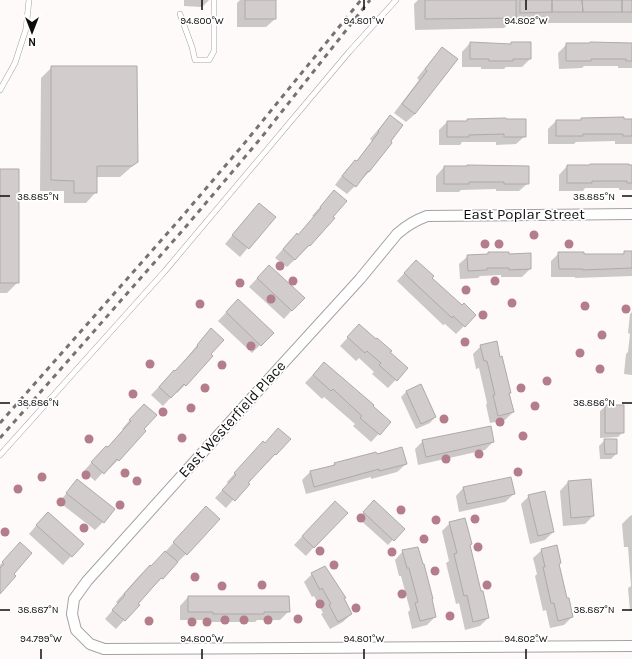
<svg xmlns="http://www.w3.org/2000/svg" width="632" height="659" font-family="Karla,sans-serif">
	<style>
		.shadow { fill: #0003 }
		.building { fill: #d2cccd; stroke: #afaaaa }
		.lines { fill: none; stroke-linecap: round; stroke-linejoin: round }
		.lane-casing { stroke: #a7a1a1; stroke-width: 6 }
		.street-casing { stroke: #a7a1a1; stroke-width: 12 }
		.lane { stroke: #fff; stroke-width: 5 }
		.street { stroke: #fff; stroke-width: 10 }
		.rail { stroke: #767272; stroke-width: 3; stroke-dasharray: 5 5; stroke-linecap: butt }
		.tree { fill: #b47d8a }
		.ticks { fill: none; stroke: #0e0c0c; stroke-width: 1.5 }
		.labels { text-anchor: middle; stroke-width: 3.5; stroke-linejoin: round; paint-order: stroke }
		.street-label { font-size: 15px; fill: #0e0c0c; stroke: #fff }
		.ticks-label { font-size: 10px; text-anchor: middle; fill: #0e0c0c; stroke: #fff; stroke-width: 3.5; stroke-linejoin: round; paint-order: stroke }
	</style>
	<rect width="100%" height="100%" fill="#fffafa"/>
	<path class="shadow" d="M184,0h25l-7,7 -18,-1z
		M240,0h35v19l-9,8h-29v-24z
		M418,0h214v23h-91v-3h-29l-8,8 -89,2 -1,-26z
		M470,43l40,2 2,-2 18,16 -8,8h-16l-2,2h-23v-2h-19v-15z
		M590,43h42v25h-14v-2h-34l-2,2 -23,1 -1,-16 9,-9h21z
		M442,49l-27,65 -9,8 -12,-9 25,-33 -2,-2 17,-21z
		M52,67l85,95 -17,15h-24v15l-10,11h-22v-12h-24l1,-113z
		M390,116l-1,26 2,1 -22,29 -22,22 -12,-9 12,-16 9,-7 16,-21 -2,-2z
		M582,119h50v25h-17v-3l-39,1 -2,2h-26v-15l8,-8h24z
		M468,120l57,16 -9,8 -20,1v-3h-34l-2,3h-21v-15l8,-8h18z
		M567,166h65v24h-13v-2h-34l-2,3h-24v-16z
		M444,167l84,16 -9,8h-23v-2l-35,1 -2,2h-23v-16z
		M0,170l18,112 -11,11h-7z
		M334,191l-2,26 1,1 -24,28 -22,21 -12,-9 13,-15 10,-7 16,-19 -2,-1z
		M251,213l23,4 -34,40 -15,-13z
		M625,252h7v24l-57,2v-1h-24v-16l8,-8 25,2h38z
		M508,255l22,14 -8,8h-21v-2l-21,1 -2,2 -18,1 -1,-15 9,-8z
		M408,269l23,9 31,29 2,19 -8,8 -11,-10 -2,1 -46,-44z
		M261,274l31,36 -8,9 -35,-32z
		M238,300l34,33 -20,20 -34,-32z
		M632,312v63l-8,-1 2,-20 2,-2 2,-18 -2,-1 2,-19z
		M351,334l25,7 31,27 -19,20 -16,-14 2,-2 -15,-14 -3,3 -16,-15z
		M203,338l-18,47 -8,8 -1,-1 -13,14 -12,-11 23,-24 1,1z
		M481,346l19,12 10,34 -1,2 4,18 -8,8 -15,3 -4,-18 1,-2 -8,-35 -3,1 -3,-15z
		M324,363l66,59 -19,20 -18,-16 2,-2 -31,-27 -2,2 -17,-16z
		M420,385l15,32 -5,6 -14,6 -15,-32 5,-5z
		M606,406l17,26 -5,5 -18,1v-27z
		M136,413l8,18 -26,29 -8,8 -2,-1 -13,14 -11,-10 14,-16 9,-7 16,-18 -1,-1z
		M289,439l-22,24 -1,-1 -40,46 -11,-10 13,-14 -1,-2 28,-31 9,-7z
		M605,440l11,14 -5,5h-11l-1,-13z
		M423,441l70,1 -8,8 -67,15 -3,-16z
		M376,455l30,9 -9,8 -26,7v-2l-65,17 -4,-14 9,-9 21,-5 3,-3z
		M77,481l26,41 -8,8 -36,-28z
		M568,482l25,34 -8,8 -22,2 -3,-35z
		M464,487l50,7 -9,8 -46,10 -3,-16z
		M529,496l24,36 -8,8 -15,4 -9,-40z
		M374,502l29,27 -15,16 -30,-27z
		M327,510l-13,37 -8,9 -12,-11z
		M198,515l20,4 -32,35 -8,8h-1l-23,24 -1,-1 -16,19 1,1 -22,24 -11,-10 13,-15 -2,-2 25,-28 9,-8 1,1 15,-16z
		M632,515v96h-2l-2,-23 3,-2 -3,-39h-4l-2,-23 8,-8z
		M40,521l42,23 -19,21 -34,-31z
		M450,523l19,23 11,46 8,26 -8,8 -15,4 -6,-27 -3,1 -10,-41 3,-2 -7,-30z
		M542,550l18,13 -2,2 8,34 6,18 -8,8 -14,3 -4,-18 -3,1 -8,-35 2,-2 -4,-16z
		M403,551l29,48 -1,1 4,17 -8,8 -15,4 -4,-17 2,-2 -9,-34h-2l-4,-16z
		M12,552v23l-12,17v-27z
		M312,574l31,25 8,15 -8,8 -13,7 -9,-15 2,-1 -9,-17 -2,1 -8,-15z
		M188,597l101,14 -9,9h-23l-2,2h-50v-2h-25v-14z"/>
	<path class="building" d="M245,0h31v19h-31z
		M425,0h91v18l-91,1z
		M520,0h32v12l-32,1z
		M552,0h30l1,12h-31z
		M582,0h40v12h-39z
		M622,0h10v12h-10z
		M470,42l41,2v-2h20v17h-18v2h-24v-2h-19z
		M590,42l42,1v18h-6v-2h-35v2h-25v-18h24z
		M442,47l16,12 -43,55 -13,-10 25,-33 -2,-2z
		M51,66h86l1,96 -6,4h-35v27h-23v-12l-23,-1z
		M390,115l13,10 -12,16 1,2 -23,29 -1,-1 -12,16 -14,-11 13,-16 2,1 22,-29 -1,-1z
		M624,117v2h8v17h-9v-2h-40v2h-27v-16h25v-2z
		M506,118v1h20v18h-22v-3l-35,1v2h-22v-16h20v-2z
		M590,164h39v1h3v18h-5v-2h-35v2h-25v-18h23z
		M467,165l62,1v18h-25v-2h-35v2h-25v-18h23z
		M0,169h19v114h-19z
		M334,190l13,11 -14,16 2,1 -25,28 -1,-1 -14,15 -12,-11 14,-16 1,2 23,-27 -1,-1z
		M259,203l17,14 -27,32 -17,-14z
		M624,251h8v17l-49,2v-1h-24l-1,-17h26v2h40z
		M488,252h21v2l22,-1v16l-22,1v-2h-22v2l-19,1 -1,-16 21,-1z
		M416,260l18,16 -2,2 30,27 2,-2 12,12 -11,12 -12,-11 -1,2 -48,-45z
		M269,265l36,33 -13,13 -35,-33z
		M238,299l36,34 -13,13 -35,-34z
		M359,324l17,15 1,-1 15,13 -2,1 18,16 -11,13 -18,-16 2,-2 -14,-12 -2,2 -18,-16z
		M211,328l13,12 -13,14 2,2 -27,30 -2,-2 -13,14 -12,-11 15,-17 1,1 23,-25 -1,-1z
		M497,341l3,16 2,-1 9,37h-2l5,19 -16,4 -5,-21h2l-8,-34h-3l-4,-16z
		M324,362l50,43 -1,1 18,16 -11,13 -20,-17 2,-2 -29,-27 -2,2 -18,-16z
		M421,384l15,33 -15,7 -15,-33z
		M144,404l13,11 -13,14 2,2 -27,30 -2,-2 -13,15 -13,-12 15,-16 2,1 23,-26 -2,-1z
		M605,405h19v28h-19z
		M491,426l3,16 -68,15 -4,-17z
		M278,428l13,11 -15,16 -1,-1 -27,29 2,1 -15,17 -13,-11 14,-15 -2,-2 29,-32 2,2z
		M604,439h13v15h-12z
		M402,447l5,17 -28,7v-2l-65,18 -4,-16 25,-6 -1,-2 42,-11 1,2z
		M511,477l4,17 -48,10 -4,-17z
		M77,479l38,30 -11,14 -38,-30z
		M591,479l3,37 -23,2 -3,-37z
		M545,491l9,41 -16,4 -10,-41z
		M374,500l31,29 -11,12 -31,-29z
		M335,501l13,12 -34,35 -12,-12z
		M206,506l14,13 -33,36 -14,-13z
		M48,512l36,32 -12,13 -36,-32z
		M465,518l7,26 -2,1 11,46h2l6,27 -16,4 -6,-27 -3,1 -10,-42 3,-1 -8,-31z
		M20,542l12,11 -18,21 2,2 -16,18v-26l4,-4 -2,-2z
		M557,545l4,18 -2,1 8,34h2l4,19 -15,4 -4,-18h-3l-8,-36h2l-4,-18z
		M418,547l5,17h1l9,35h-1l4,18 -16,4 -5,-18 3,-1 -9,-34h-2l-5,-18z
		M165,551l13,11 -15,17 -2,-1 -23,26 2,1 -15,16 -13,-11 13,-15 -1,-1 26,-29 1,1z
		M325,566l21,32h-2l8,16 -14,8 -9,-17 2,-1 -9,-16 -2,2 -9,-17z
		M188,596h101l1,16h-26v2h-51v-2h-25z"/>
	<g class="lines">
		<defs>
			<path id="lane" d="M180,14l12,33 3,13h14l5,-9v-51
				M0,90l15,-27 11,-34 3,-29
				M0,455l165,-184 184,-219 47,-52"/>
			<path id="street" d="M632,214l-205,2c-11,4 -21,10 -30,18l-37,45 -112,123 -161,179 -13,18 -2,15 4,16 14,14 14,5 528,-3"/>
		</defs>
		<use href="#lane" class="lane-casing"/>
		<use href="#street" class="street-casing"/>
		<use href="#lane" class="lane"/>
		<use href="#street" class="street"/>
		<path class="rail" d="M0,423l180,-204 63,-74 118,-145
			M0,438l183,-208 78,-92 109,-138"/>
	</g>
	<g class="tree">
		<circle cx="534" cy="235" r="4.5"/>
		<circle cx="485" cy="244" r="4.5"/>
		<circle cx="499" cy="244" r="4.5"/>
		<circle cx="569" cy="244" r="4.5"/>
		<circle cx="280" cy="266" r="4.5"/>
		<circle cx="293" cy="281" r="4.5"/>
		<circle cx="495" cy="281" r="4.5"/>
		<circle cx="240" cy="283" r="4.5"/>
		<circle cx="466" cy="290" r="4.5"/>
		<circle cx="271" cy="299" r="4.5"/>
		<circle cx="512" cy="303" r="4.5"/>
		<circle cx="200" cy="304" r="4.5"/>
		<circle cx="585" cy="306" r="4.5"/>
		<circle cx="626" cy="309" r="4.5"/>
		<circle cx="483" cy="315" r="4.5"/>
		<circle cx="602" cy="335" r="4.5"/>
		<circle cx="465" cy="342" r="4.5"/>
		<circle cx="251" cy="346" r="4.5"/>
		<circle cx="580" cy="353" r="4.5"/>
		<circle cx="150" cy="364" r="4.5"/>
		<circle cx="222" cy="365" r="4.5"/>
		<circle cx="600" cy="369" r="4.5"/>
		<circle cx="547" cy="381" r="4.5"/>
		<circle cx="205" cy="388" r="4.5"/>
		<circle cx="521" cy="388" r="4.5"/>
		<circle cx="133" cy="394" r="4.5"/>
		<circle cx="535" cy="406" r="4.5"/>
		<circle cx="191" cy="408" r="4.5"/>
		<circle cx="163" cy="412" r="4.5"/>
		<circle cx="444" cy="419" r="4.5"/>
		<circle cx="500" cy="422" r="4.5"/>
		<circle cx="523" cy="436" r="4.5"/>
		<circle cx="182" cy="438" r="4.5"/>
		<circle cx="89" cy="439" r="4.5"/>
		<circle cx="479" cy="454" r="4.5"/>
		<circle cx="446" cy="459" r="4.5"/>
		<circle cx="518" cy="472" r="4.5"/>
		<circle cx="125" cy="473" r="4.5"/>
		<circle cx="86" cy="475" r="4.5"/>
		<circle cx="42" cy="477" r="4.5"/>
		<circle cx="137" cy="481" r="4.5"/>
		<circle cx="18" cy="489" r="4.5"/>
		<circle cx="61" cy="502" r="4.5"/>
		<circle cx="120" cy="505" r="4.5"/>
		<circle cx="401" cy="510" r="4.5"/>
		<circle cx="361" cy="518" r="4.5"/>
		<circle cx="475" cy="519" r="4.5"/>
		<circle cx="436" cy="520" r="4.5"/>
		<circle cx="84" cy="528" r="4.5"/>
		<circle cx="5" cy="532" r="4.5"/>
		<circle cx="424" cy="539" r="4.5"/>
		<circle cx="478" cy="547" r="4.5"/>
		<circle cx="320" cy="551" r="4.5"/>
		<circle cx="392" cy="552" r="4.5"/>
		<circle cx="334" cy="565" r="4.5"/>
		<circle cx="435" cy="571" r="4.5"/>
		<circle cx="195" cy="577" r="4.5"/>
		<circle cx="262" cy="585" r="4.5"/>
		<circle cx="487" cy="585" r="4.5"/>
		<circle cx="222" cy="586" r="4.5"/>
		<circle cx="402" cy="594" r="4.5"/>
		<circle cx="320" cy="604" r="4.5"/>
		<circle cx="356" cy="608" r="4.5"/>
		<circle cx="450" cy="616" r="4.5"/>
		<circle cx="298" cy="619" r="4.5"/>
		<circle cx="225" cy="620" r="4.5"/>
		<circle cx="244" cy="620" r="4.5"/>
		<circle cx="268" cy="620" r="4.5"/>
		<circle cx="149" cy="621" r="4.5"/>
		<circle cx="192" cy="622" r="4.5"/>
		<circle cx="207" cy="622" r="4.5"/>
	</g>
	<path class="ticks" d="M202,0v10M364,0v10M526,0v10M0,196h10M622,196h10M0,403h10M622,403h10M0,610h10M622,610h10M41,649v10M202,649v10M364,649v10M526,649v10"/>
	<g class="labels">
		<g class="street-label">
			<text x="524" y="219">East Poplar Street</text>
			<text transform="translate(232 419) rotate(-48)" y="5">East Westerfield Place</text>
		</g>
	</g>
	<g class="ticks-label">
		<text x="202" y="24">94.800°W</text>
		<text x="364" y="24">94.801°W</text>
		<text x="526" y="24">94.802°W</text>
		<text x="594" y="200">38.885°N</text>
		<text x="38" y="200">38.885°N</text>
		<text x="594" y="406">38.886°N</text>
		<text x="38" y="406">38.886°N</text>
		<text x="594" y="613">38.887°N</text>
		<text x="38" y="613">38.887°N</text>
		<text x="41" y="642">94.799°W</text>
		<text x="202" y="642">94.800°W</text>
		<text x="364" y="642">94.801°W</text>
		<text x="526" y="642">94.802°W</text>
	</g>
	<g transform="translate(32 32) rotate(180)" stroke="#ffffff" stroke-width="3" paint-order="stroke">
	<path d="M0-3L7 15L0 10L-7 15Z" fill="#0e0c0c"/>
	<text y="-6" font-size="11" font-weight="bold" text-anchor="middle" fill="#0e0c0c">N</text>
	</g>
</svg>
